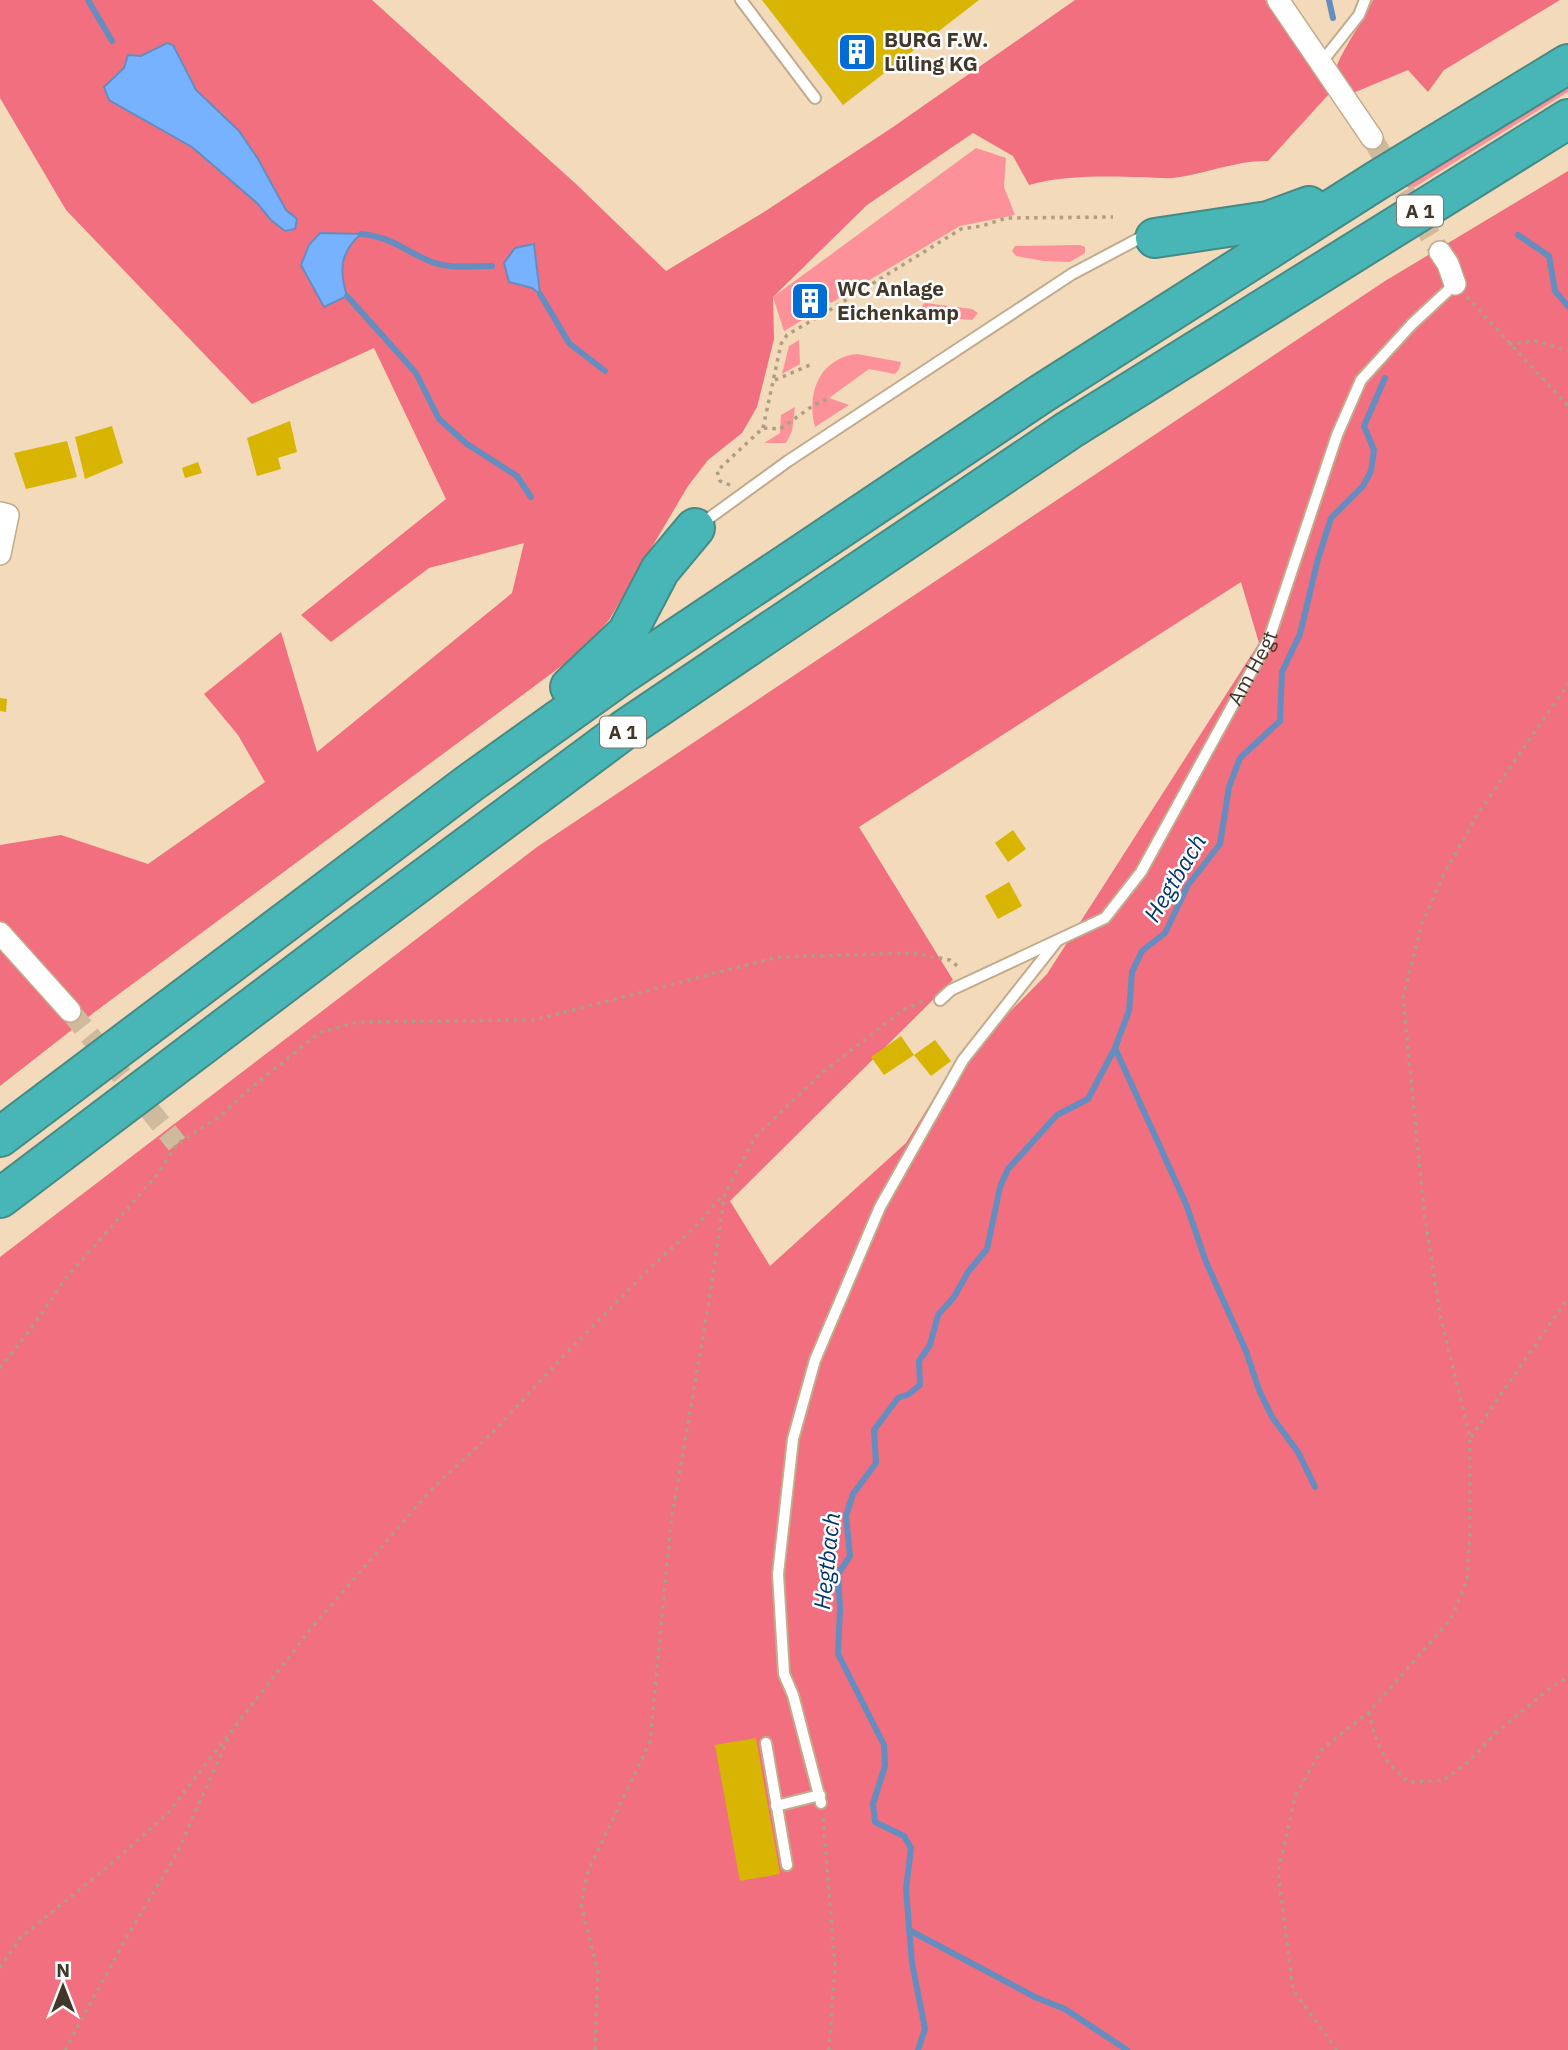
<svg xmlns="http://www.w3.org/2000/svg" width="1568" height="2050" font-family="'IBM Plex Sans',sans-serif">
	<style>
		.green { fill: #fc919a }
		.forest { fill: #f16f7e; fill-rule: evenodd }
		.water { fill: #76b2ff; stroke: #668dbf; stroke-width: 2 }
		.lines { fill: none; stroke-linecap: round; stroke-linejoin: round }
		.stream { stroke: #668dbf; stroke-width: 6 }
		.building { fill: #d7b502 }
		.minor-tunnel { stroke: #cfba9d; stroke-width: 21; stroke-dasharray: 21 10; stroke-linecap: butt }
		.service-casing { stroke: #c2ab8c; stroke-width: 14 }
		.minor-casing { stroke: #c2ab8c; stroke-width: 24 }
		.motorway-casing { stroke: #468a85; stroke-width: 42 }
		.path { stroke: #b09d84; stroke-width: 3.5; stroke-dasharray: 3.5 5; stroke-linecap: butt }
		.service { stroke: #fff; stroke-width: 10 }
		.minor { stroke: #fff; stroke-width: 21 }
		.motorway { stroke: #48b6b6; stroke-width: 38 }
		.labels { text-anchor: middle; stroke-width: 5; stroke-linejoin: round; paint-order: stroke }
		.shield { fill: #fff; stroke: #7a746b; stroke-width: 2 }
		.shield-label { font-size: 19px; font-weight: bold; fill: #41382b }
		.poi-label { font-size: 21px; font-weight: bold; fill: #41382b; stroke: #fff; text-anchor: start }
		.street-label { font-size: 21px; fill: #41382b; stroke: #fff }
		.water-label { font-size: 23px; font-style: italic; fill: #003670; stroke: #fff }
	</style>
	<rect width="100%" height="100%" fill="#f2daba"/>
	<path class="green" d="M1568,84v8l-158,98 -4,-5z
		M976,148l30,10 -2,29 11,28 -55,11 -129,77 -17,-20 -22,17 14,18 -22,13 -11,-34z
		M1080,245l5,2v6l-15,9 -26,-1 -28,-5 -4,-5 3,-5z
		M925,303l47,6 6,4 -6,7 -47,-4 -5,-8z
		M799,340l1,24 -18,10 7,-28z
		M857,354l44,8 -2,7 -4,5 -26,-5 -40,29 20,7 -34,22c-9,-34 5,-69 42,-73z
		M795,407l-3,24 -6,12h-22l16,-10 1,-18z"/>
	<path class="forest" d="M0,0h372l204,184 90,87 98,-59 129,-85 182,-127h190l64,94 -61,67c-31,-1 -63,13 -95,17 -10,1 -21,-1 -32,-1 -33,-1 -80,-2 -112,8l-16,-29 -40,-23 -106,72 -94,92 1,42 -17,68 -15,26 -34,27 -20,26 -79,134 -30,33 -483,358 -96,75v-241l61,-10 87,29 117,-82 -27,-47 -34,-41 77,-62 36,120 195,-159 12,-50 -95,25 -98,74 -30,-27 145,-116 -72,-151 -122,56 -186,-194 -66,-112z
		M1373,0h187l-116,70 -16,22 -20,-22 -55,23 -16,-28c10,-23 25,-42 36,-65z
		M1568,171v1879h-1568v-793l537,-410 848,-566zM1241,582l18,61 -212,331 -99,101 -42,68 -136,123 -40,-65 223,-221 -94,-153z"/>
	<path class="water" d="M167,43l6,2 23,45 43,41 19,28 28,51 11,9 -2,10 -10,2 -14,-11 -14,-17 -65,-56 -83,-47 -5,-13 20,-19 4,-13 13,1z
		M320,233l41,1c-21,18 -22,37 -14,62l-23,11 -23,-42 8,-20z
		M534,244l6,50 -8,-6 -23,-6 -5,-19 11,-15z"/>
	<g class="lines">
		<path class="stream" d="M88,0l24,41
			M1329,0l4,18
			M361,234c32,3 43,17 71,28 18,7 41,4 60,4
			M1518,235l31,21 6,35 13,15
			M540,294l29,49 36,28
			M347,296l69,77 23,46 28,25 50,32 14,21
			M1115,1048l71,156 20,58 40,89 13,39 13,27 26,35 17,35
			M909,1930l126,67 30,12 62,41
			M918,2050l7,-21 -13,-66 -6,-74 5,-41 -7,-12 -29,-14 -2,-18 12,-38 -1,-21 -46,-91 2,-45 -2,-35 12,-18 -4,-40 7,-22 23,-31 -2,-33 24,-32 11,-4 11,-9 -1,-24 11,-16 8,-30 16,-18 14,-25 19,-23 13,-62 8,-18 49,-54 31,-16 27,-51 14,-37 3,-39 10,-21 23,-18 23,-48 32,-41 9,-57 11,-29 40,-37 2,-49 18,-38 18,-75 13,-41 32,-32 8,-15 3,-21 -10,-24 21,-48"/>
	</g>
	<path class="building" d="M762,0h217l-136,105z
		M815,283l14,18 -23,17 -14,-17z
		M290,421l7,31 -19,6 3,11 -24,7 -10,-38z
		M112,426l11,37 -38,16 -10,-42z
		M67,441l10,36 -51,12 -12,-36z
		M198,462l4,11 -17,5 -3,-10z
		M0,698l7,1 -1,13 -6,-1z
		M1013,830l13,19 -18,13 -13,-19z
		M1009,882l13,24 -24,13 -13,-23z
		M901,1036l13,19 21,-15 16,21 -20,15 -17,-21 -30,20 -13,-18z
		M756,1738l24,136 -40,7 -25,-136z"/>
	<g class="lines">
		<path class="minor-tunnel" d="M1372,138l68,114
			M70,1011l107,133"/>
		<defs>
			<g id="service">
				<path d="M741,0l74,98"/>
				<path d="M1321,63l38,-48 6,-15"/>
				<path d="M701,524l87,-63 284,-187 66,-35 11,-1"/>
				<path id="s1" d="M940,1000l11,-10 154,-72 36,-46 128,-233 68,-204 24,-55 51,-56 43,-40"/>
				<path d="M766,1743l21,122"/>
				<path d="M821,1803l-28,-108 -9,-21 -6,-100 15,-135 22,-79 65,-153 83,-147 94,-119"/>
				<path d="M776,1806l44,-11"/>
			</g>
			<path id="minor" d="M1278,0l94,138
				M1440,252l8,12 7,20
				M0,513l8,2 -8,39
				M0,933l70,78"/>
			<path id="motorway" d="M1155,238l113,-17 41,-15
				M570,687l57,-54 33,-63 35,-42
				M0,1137l470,-354 154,-110 417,-279 335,-213 192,-117
				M0,1198l344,-260 280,-208 445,-300 499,-311"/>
		</defs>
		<use href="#service" class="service-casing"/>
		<use href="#minor" class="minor-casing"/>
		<use href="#motorway" class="motorway-casing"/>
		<path class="path" d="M1467,297l101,109
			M823,306l5,5 133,-82 21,-3 24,-8 107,-1
			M1509,344l28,-3 31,10
			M775,380l35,-15
			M763,428l18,-84 6,-9 41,-24
			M730,485l-10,-4 -3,-10 46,-43 17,1 34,-24 14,-6
			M0,1368l30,-38 36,-52 91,-103 20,-31 42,-27 34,-31 66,-53 38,-11 177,-2 244,-63 134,-4 38,7 11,9
			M1471,1437l97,-139
			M1369,1712c7,32 14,50 40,70l35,-2 24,-18 28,-29 54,-45 18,-11
			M823,1818l12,147 -6,85
			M0,1968l20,-30 91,-74 57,-51 141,-182 121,-140 68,-64 56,-61 97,-99 43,-39 29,-33
			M65,2050l60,-110 51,-85 52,-116
			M595,2050l3,-78 -17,-68 7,-33 62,-129 21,-220 37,-215 17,-114 31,-57 67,-64 80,-62 23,-10
			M1337,2050l-44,-60 -15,-118 18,-78 27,-46 46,-36 82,-93 16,-39 3,-49v-93l-30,-123 -16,-104 -21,-213 19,-75 24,-53 33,-58 89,-128"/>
		<use href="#service" class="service"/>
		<use href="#minor" class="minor"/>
		<use href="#motorway" class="motorway"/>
	</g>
	<defs>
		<symbol id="building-square" viewBox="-11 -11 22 22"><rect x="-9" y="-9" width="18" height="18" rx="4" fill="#016dd5" stroke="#fff"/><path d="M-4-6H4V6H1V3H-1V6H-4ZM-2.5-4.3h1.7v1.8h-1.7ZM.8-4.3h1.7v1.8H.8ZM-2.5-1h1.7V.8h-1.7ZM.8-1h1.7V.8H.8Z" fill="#fff"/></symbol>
	</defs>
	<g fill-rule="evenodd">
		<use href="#building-square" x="835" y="30" width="44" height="44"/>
		<use href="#building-square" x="788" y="279" width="44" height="44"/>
	</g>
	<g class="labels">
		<g class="shield">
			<rect x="1397" y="195.5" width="46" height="31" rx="5"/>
			<rect x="600" y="716.5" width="46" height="31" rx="5"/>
		</g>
		<g class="shield-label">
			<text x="1420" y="218">A 1</text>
			<text x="623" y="739">A 1</text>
		</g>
		<g class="poi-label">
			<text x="884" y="47">BURG F.W.<tspan x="884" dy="24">Lüling KG</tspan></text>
			<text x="837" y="296">WC Anlage<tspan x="837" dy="24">Eichenkamp</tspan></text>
		</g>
		<g class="street-label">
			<text dy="7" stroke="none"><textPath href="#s1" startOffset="476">Am Hegt</textPath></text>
		</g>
		<g class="water-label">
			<text transform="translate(1175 878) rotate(-59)" y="8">Hegtbach</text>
			<text transform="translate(827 1561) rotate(-84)" y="8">Hegtbach</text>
		</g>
	</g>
	<g transform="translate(63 1987)" stroke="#ffffff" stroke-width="5" paint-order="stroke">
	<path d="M0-5L12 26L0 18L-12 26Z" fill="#41382b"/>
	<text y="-10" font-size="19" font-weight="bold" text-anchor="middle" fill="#41382b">N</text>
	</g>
</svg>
